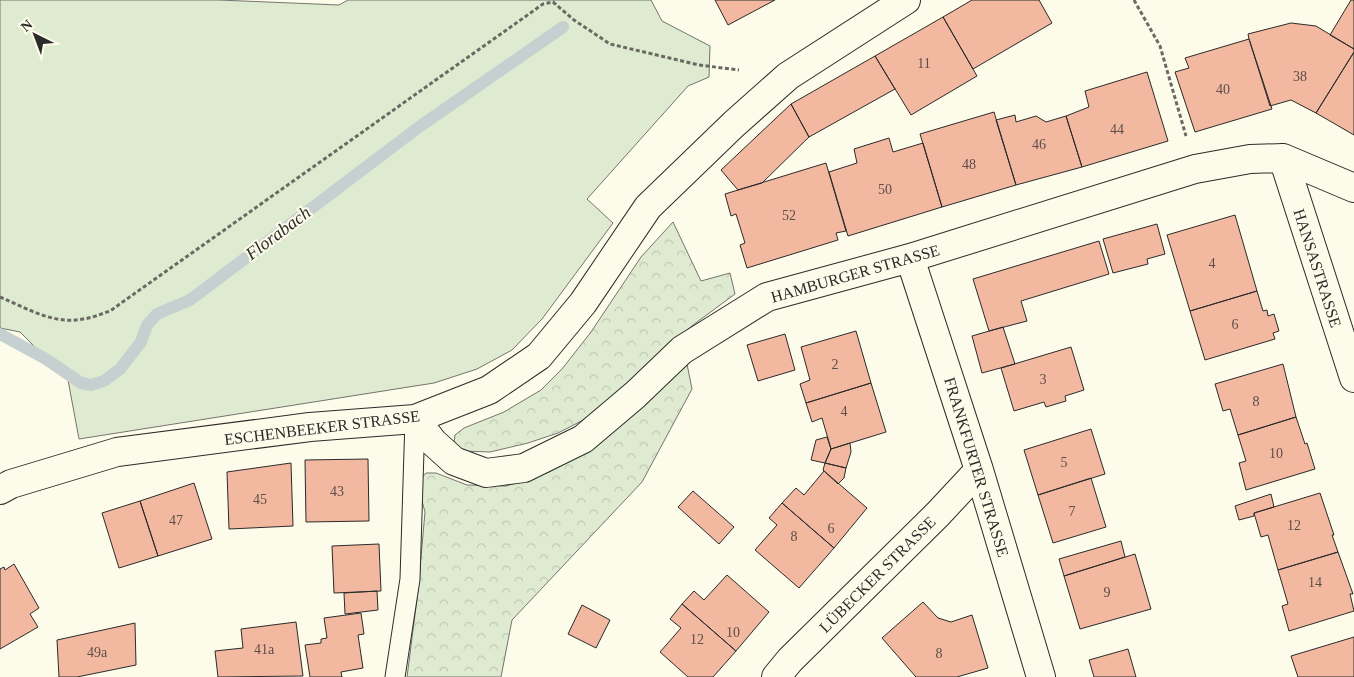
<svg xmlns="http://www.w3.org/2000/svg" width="1354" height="677" font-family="Georgia,serif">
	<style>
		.green { fill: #deebd1; stroke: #74746e }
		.forest { fill: url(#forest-crowns); stroke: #74746e }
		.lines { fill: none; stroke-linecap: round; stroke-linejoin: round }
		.stream { stroke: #c7d0d0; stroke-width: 12 }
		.building { fill: #f2b8a0; stroke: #2b2b2b }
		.service-casing { stroke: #2b2b2b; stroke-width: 21 }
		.minor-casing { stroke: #2b2b2b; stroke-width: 30 }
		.path { stroke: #6a6964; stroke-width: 3; stroke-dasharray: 4 2.5; stroke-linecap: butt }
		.service { stroke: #fdfbea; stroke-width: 19 }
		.minor { stroke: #fdfbea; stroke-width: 28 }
		.labels { text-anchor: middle; stroke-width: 4; stroke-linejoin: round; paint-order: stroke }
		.number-label { font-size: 14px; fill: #5d4e48 }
		.street-label { font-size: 16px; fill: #2b2b2b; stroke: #fdfbea }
		.water-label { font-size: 18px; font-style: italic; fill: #2b2b2b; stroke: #fdfbea }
	</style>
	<defs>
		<pattern id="forest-crowns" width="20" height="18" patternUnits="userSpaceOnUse" patternTransform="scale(1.25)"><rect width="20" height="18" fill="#deebd1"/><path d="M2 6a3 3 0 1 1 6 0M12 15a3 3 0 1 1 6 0" fill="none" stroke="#bfcab4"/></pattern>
	</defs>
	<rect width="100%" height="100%" fill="#fdfbea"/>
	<path class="green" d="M0,0h219l120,5 9,-5h303l11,21 48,25 -1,31 -21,9 -101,113 26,24 -71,96 -30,31 -35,19 -43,14 -355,56 -11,-59 -48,-48 -20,-4z"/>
	<path class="forest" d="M673,222l28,59 29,-8 5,21 -42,31 -104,92 -31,16 -30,10 -38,9 -28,-1 -8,-7 1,-9 9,-7 40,-16 37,-22 21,-21 29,-37 50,-75z
		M687,364l5,25 -50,93 -130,138 -11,57h-94l11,-86 7,-79 -8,-29 9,-10h10l31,12 39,1 43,-14 40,-22z"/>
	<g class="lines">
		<path class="stream" d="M0,334l46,25 35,24 10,2 13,-4 16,-12 21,-27 6,-17 10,-11 33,-14 229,-173 144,-100"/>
	</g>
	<path class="building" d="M715,0h60l-47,25z
		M972,0h67l13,23 -79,46 -30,-52z
		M1351,0h3v49l-24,-14z
		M943,17l34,59 -66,39 -36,-59z
		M1291,23l25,3 38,23v3l-38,61 -25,-13 -21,6 -21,-67 -1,-5z
		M1249,39l23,70 -77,23 -20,-60 14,-4 -4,-10z
		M1354,52v83l-38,-22z
		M875,56l20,33 -86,48 -18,-33z
		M1147,72l21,69 -86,26 -16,-51 23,-9 -4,-16z
		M791,104l18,33 -47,46 -24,7 -17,-20z
		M994,112l22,73 -74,22 -22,-73z
		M1015,115l1,7 20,-6 10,6 20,-6 16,51 -66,18 -20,-65z
		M889,138l4,14 30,-9 19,64 -94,29 -19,-64 28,-9 -3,-14z
		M826,163l20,68 -10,2 2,7 -91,28 -7,-23 5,-2 -9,-29 -5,2 -6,-22z
		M1235,215l22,76 -67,20 -23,-76z
		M1157,224l8,30 -18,5 1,5 -35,9 -10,-34z
		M1099,241l10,33 -88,27 6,20 -38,10 -16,-52z
		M1257,291l6,20 4,-1 1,6 6,-2 5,17 -6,2 2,6 -70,21 -15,-49z
		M1003,327l12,37 -33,9 -10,-37z
		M856,331l15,52 -65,20 -6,-19 10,-4 -9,-33z
		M785,334l10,36 -37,11 -11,-36z
		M1071,347l13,43 -19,6 1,5 -20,6 -2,-5 -30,9 -13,-43z
		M1283,364l13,53 -58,18 -8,-26 -7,2 -8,-27z
		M871,383l15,49 -55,17 -9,-31 -10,4 -6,-19z
		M1296,417l9,27 2,-1 8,26 -69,21 -7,-27 7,-2 -8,-26z
		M1091,429l14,45 -67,21 -14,-45z
		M827,437l4,12 -6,14 -14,-3 5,-20z
		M850,443l1,9 -5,16 -21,-5 6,-14z
		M368,459l1,62 -63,1 -1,-62z
		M291,463l2,63 -64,3 -2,-57z
		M825,463l21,5 -2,10 -6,6 -15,-14z
		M824,471l43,37 -33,40 -52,-45 14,-15 8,7z
		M1091,478l15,49 -53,16 -15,-48z
		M194,483l18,56 -54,17 -18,-55z
		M693,491l41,36 -15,17 -41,-37z
		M1320,493l14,42h-2l6,17 -60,18 -10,-35 -7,2 -7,-24z
		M1271,494l3,13 -20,6v3l-15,4 -4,-14z
		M140,501l18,55 -39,12 -17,-55z
		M782,503l52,45 -35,40 -44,-38 22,-25 -8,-7z
		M1121,541l4,16 -61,19 -5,-17z
		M379,544l2,47 -47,2 -2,-47z
		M1338,552l15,42h-3l4,17 -65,20 -7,-25 6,-2 -10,-34z
		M1135,554l16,55 -71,20 -16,-53z
		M14,564l25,44 -9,6 8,13 -38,22v-80l4,-2 1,3z
		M727,575l42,37 -33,39 -54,-47 12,-13 10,9z
		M377,591l1,19 -33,4 -1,-21z
		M923,602l15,16 13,4 21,-7 16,53 -31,9h-41l-34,-39z
		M682,604l54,47 -23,26h-25l-28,-25 21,-24 -11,-9z
		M582,605l28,15 -14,28 -28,-14z
		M361,613l3,21 -6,1 5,33 -22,4 1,5h-32l-5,-32 16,-2v-4l6,-1 -3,-20z
		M296,622l7,54 -85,1 -3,-26 28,-3 -2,-19z
		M135,623l1,42 -59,12h-18l-2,-37z
		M1354,637v40h-56l-7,-21z
		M1128,649l8,28h-42l-5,-17z"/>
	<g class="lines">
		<defs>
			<path id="service" d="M395,677l15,-98 5,-160"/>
			<path id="minor" d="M1283,158l71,220
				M910,258l69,212 62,207
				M415,419l18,23 21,19 32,12 38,-5 59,-29 52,-44 47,-45 85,-53 143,-39 285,-89 55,-10 33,-1 71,30
				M0,490l11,-6 106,-32 193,-25 105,-8 74,-29 50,-34 44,-53 65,-96 86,-83 54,-48 118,-76
				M776,677l14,-17 148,-146 41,-44"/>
		</defs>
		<use href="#service" class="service-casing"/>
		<use href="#minor" class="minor-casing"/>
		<path class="path" d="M1134,0l26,46 26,90
			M0,297c26,11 54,28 83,22 9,-1 18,-5 27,-8l433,-307 10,-2 21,18 36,24 89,21 40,5"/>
		<use href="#service" class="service"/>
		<use href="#minor" class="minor"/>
	</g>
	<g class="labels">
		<g class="number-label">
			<text x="924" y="68">11</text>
			<text x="1300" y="81">38</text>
			<text x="1223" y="94">40</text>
			<text x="1117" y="134">44</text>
			<text x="1039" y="149">46</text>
			<text x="969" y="169">48</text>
			<text x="885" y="194">50</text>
			<text x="789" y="220">52</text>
			<text x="1212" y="268">4</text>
			<text x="1235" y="329">6</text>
			<text x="835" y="369">2</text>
			<text x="1043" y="384">3</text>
			<text x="1256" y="406">8</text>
			<text x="844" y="416">4</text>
			<text x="1276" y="458">10</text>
			<text x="1064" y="467">5</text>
			<text x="337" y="496">43</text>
			<text x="260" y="504">45</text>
			<text x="1072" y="516">7</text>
			<text x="176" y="525">47</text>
			<text x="1294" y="530">12</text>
			<text x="831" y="533">6</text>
			<text x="794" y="541">8</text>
			<text x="1315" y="587">14</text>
			<text x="1107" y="597">9</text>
			<text x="733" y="637">10</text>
			<text x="697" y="644">12</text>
			<text x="264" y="654">41a</text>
			<text x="97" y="657">49a</text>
			<text x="939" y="658">8</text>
		</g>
		<g class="street-label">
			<text transform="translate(1318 268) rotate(72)" y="6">HANSASTRASSE</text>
			<text transform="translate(855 273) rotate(-16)" y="6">HAMBURGER STRASSE</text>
			<text transform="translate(322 427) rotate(-7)" y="6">ESCHENBEEKER STRASSE</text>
			<text transform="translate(977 467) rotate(73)" y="6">FRANKFURTER STRASSE</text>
			<text transform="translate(877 574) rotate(-45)" y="6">LÜBECKER STRASSE</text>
		</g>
		<g class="water-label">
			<text transform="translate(278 233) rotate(-37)" y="6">Florabach</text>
		</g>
	</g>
	<g transform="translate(35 35) rotate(318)" stroke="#fdfbea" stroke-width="4" paint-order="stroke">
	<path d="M0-4L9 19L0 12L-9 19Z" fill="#2b2b2b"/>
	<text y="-8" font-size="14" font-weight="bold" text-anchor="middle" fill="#2b2b2b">N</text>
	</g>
</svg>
